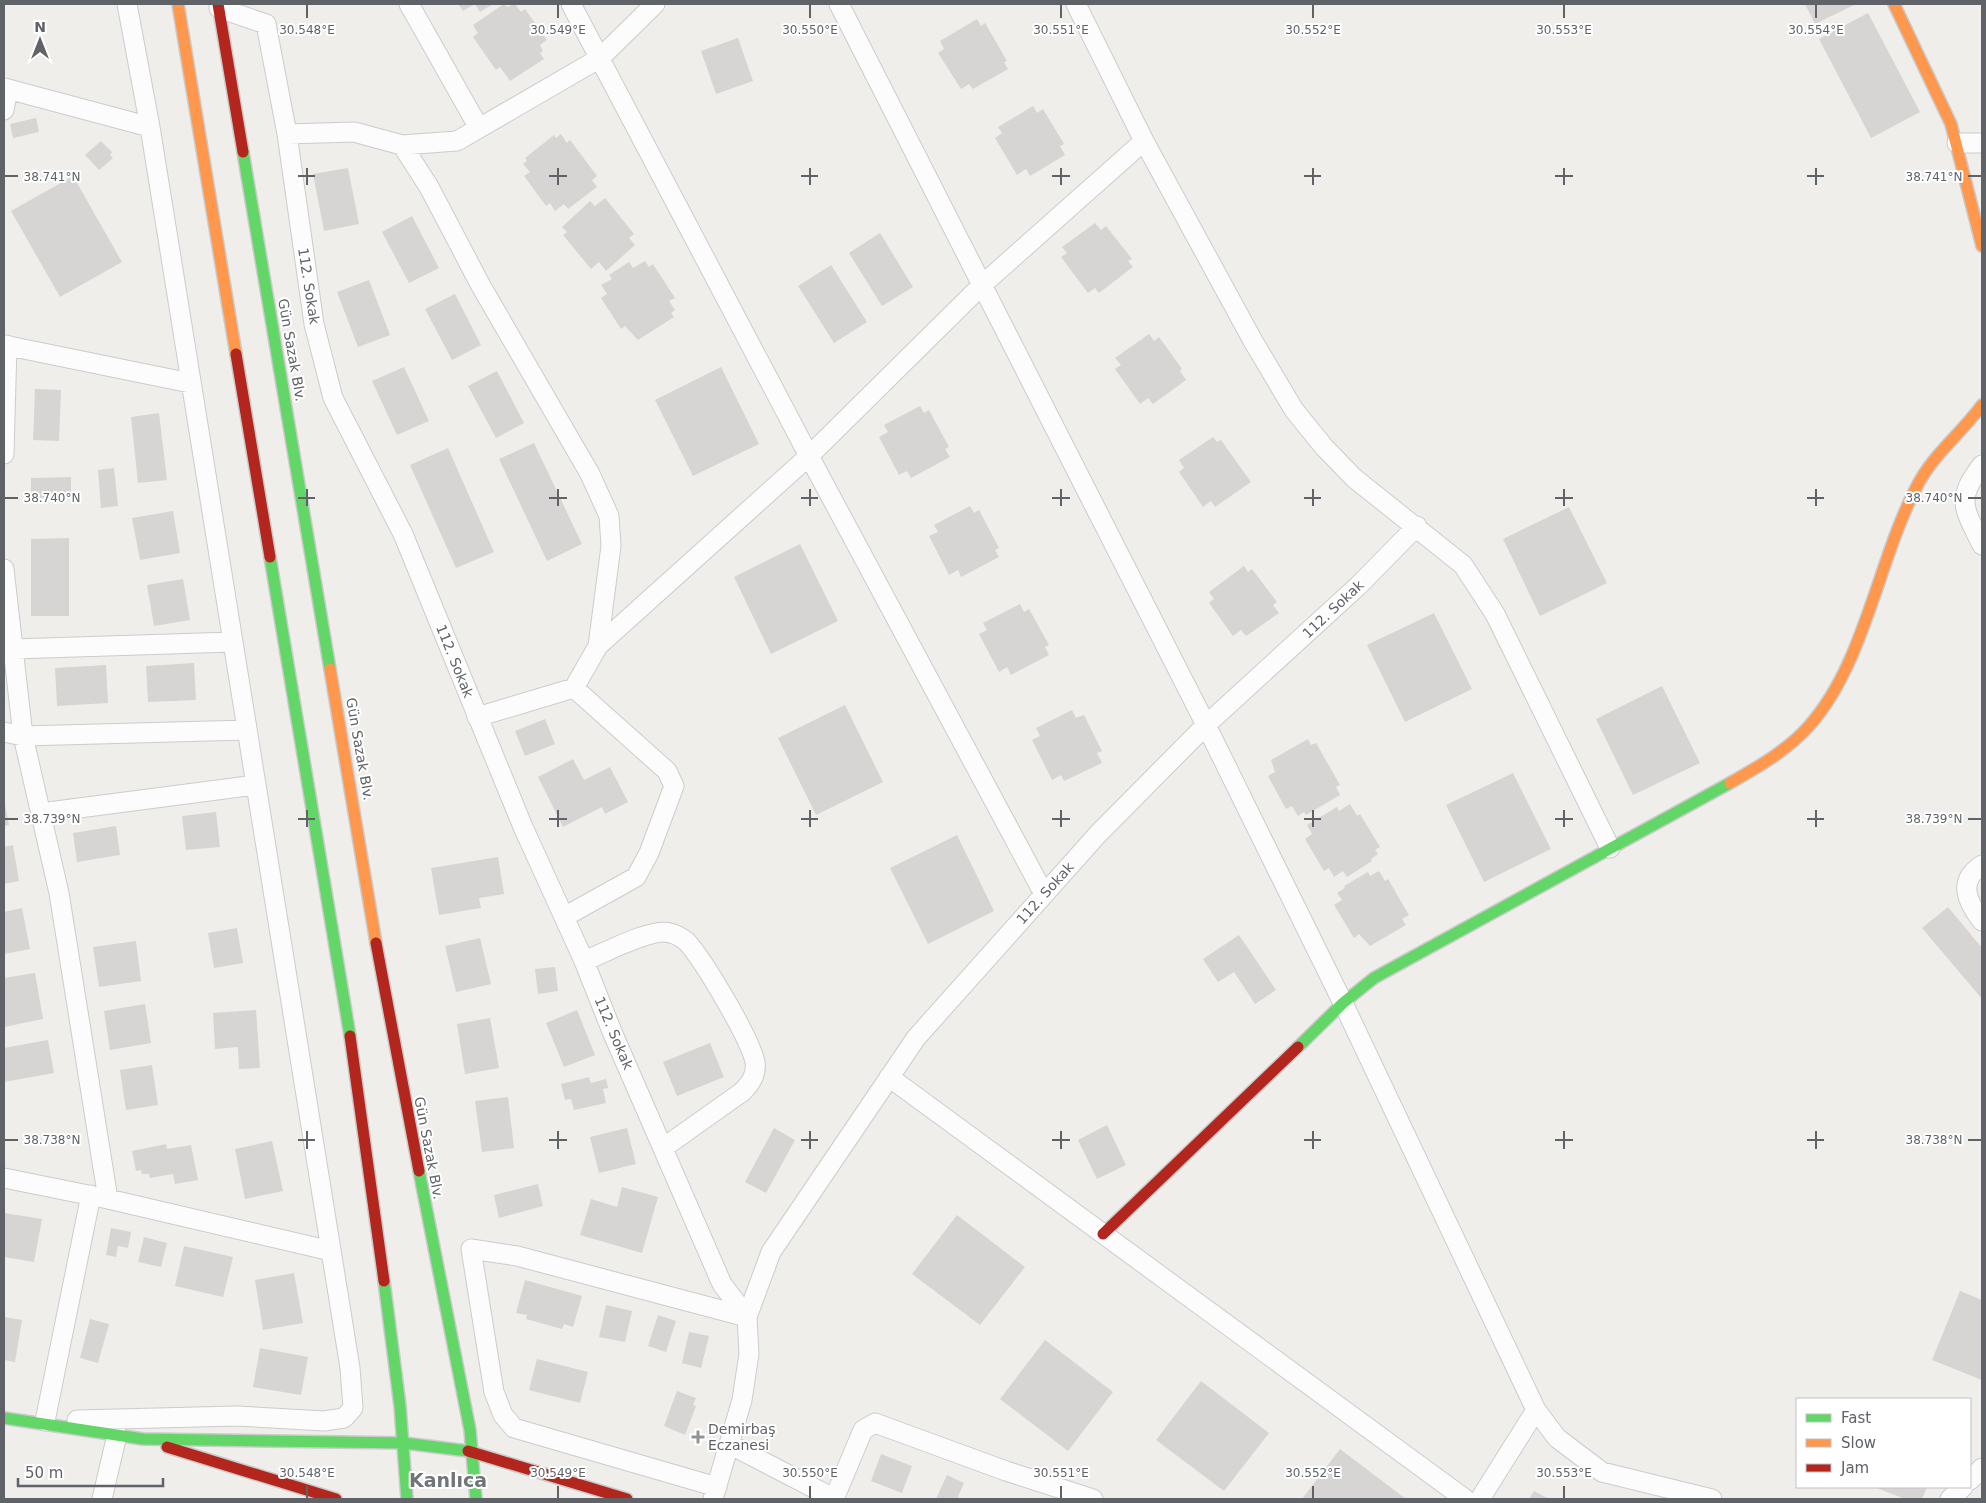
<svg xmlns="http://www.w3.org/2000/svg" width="1986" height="1503" font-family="'DejaVu Sans',sans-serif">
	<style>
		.building { fill: #d6d5d3 }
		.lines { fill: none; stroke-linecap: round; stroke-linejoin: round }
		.street-casing { stroke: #cbcccc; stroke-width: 21 }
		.fast-casing { stroke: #cacacb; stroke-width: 14 }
		.slow-casing { stroke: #cacacb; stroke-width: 14 }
		.jam-casing { stroke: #cacacb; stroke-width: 14 }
		.street { stroke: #fdfcfc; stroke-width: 19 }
		.fast { stroke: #63d668; stroke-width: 11 }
		.slow { stroke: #ff974d; stroke-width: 11 }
		.jam { stroke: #b3261e; stroke-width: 11 }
		.ticks { fill: none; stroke: #5f6368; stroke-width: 2 }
		.poi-dot { fill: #919496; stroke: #fff; stroke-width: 2 }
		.labels { text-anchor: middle; stroke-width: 4; stroke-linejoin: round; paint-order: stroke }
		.street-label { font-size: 14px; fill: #5f6368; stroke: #fff }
		.poi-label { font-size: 14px; fill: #5f6368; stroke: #fff; text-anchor: start }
		.district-label { font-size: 19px; font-weight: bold; fill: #70757a; stroke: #fff }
		.ticks-label { font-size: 12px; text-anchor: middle; fill: #5f6368; stroke: #fff; stroke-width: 4; stroke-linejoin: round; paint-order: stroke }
	</style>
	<rect width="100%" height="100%" fill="#efeeea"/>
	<path class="building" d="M458,4h35l-13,8 -5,-8 -12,7z
		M504,4l3,3 8,-3 6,8 4,-3 22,31 -7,5 3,6 -3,2 4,6 -34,22 -10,-14 -4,3 -23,-33 5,-4 -5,-8z
		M1805,4h51l-41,20z
		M1868,13l52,99 -49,26 -52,-99z
		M977,19l4,7 4,-3 22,38 -3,1 4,7 -35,20 -4,-5 -8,5 -23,-36 6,-4 -4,-8z
		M738,38l15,43 -37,13 -15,-43z
		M1033,106l4,7 6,-4 21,35 -4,2 5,9 -35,21 -4,-7 -9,6 -22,-37 7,-5 -4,-6z
		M36,118l3,14 -26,6 -3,-14z
		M561,134l6,9 3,-3 27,36 -5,4 5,7 -29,22 -4,-5 -9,7 -5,-8 -4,3 -22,-30 6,-4 -7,-8 4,-3 -2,-3 29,-23 2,3z
		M101,141l11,11 -2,3 3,3 -14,12 -14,-15z
		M348,168l11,56 -35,7 -11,-57z
		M73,176l49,86 -62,35 -49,-86z
		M605,198l29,36 -5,4 6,7 -29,26 -7,-9 -8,7 -28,-34 4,-3 -5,-5 28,-26 5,5z
		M412,216l27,52 -30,15 -27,-51z
		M1095,223l6,7 5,-4 26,33 -4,2 5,6 -34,26 -4,-5 -7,5 -27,-36 6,-4 -5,-6z
		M880,233l33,54 -31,19 -33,-53z
		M645,261l4,6 4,-3 22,34 -6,3 6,9 -4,3 3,4 -36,23 -13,-14 -4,3 -20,-31 6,-4 -6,-9 11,-6 -3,-4 20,-13 4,6z
		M831,265l36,57 -33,21 -36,-57z
		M369,280l21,55 -32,12 -21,-55z
		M455,294l26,51 -29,15 -27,-51z
		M1149,334l5,7 5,-4 23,32 -2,2 6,9 -33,24 -5,-6 -8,6 -25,-35 6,-4 -6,-7z
		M404,367l25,54 -32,14 -25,-54z
		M721,367l38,77 -66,32 -38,-76z
		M497,371l27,52 -28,15 -28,-52z
		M35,389l26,1 -2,51 -26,-1z
		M920,406l4,7 5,-3 20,37 -4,2 5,8 -39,21 -4,-7 -8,4 -20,-38 9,-5 -4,-7z
		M159,413l8,67 -29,3 -7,-66z
		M1213,437l4,5 4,-2 30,42 -36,25 -4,-6 -8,6 -24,-35 5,-4 -5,-8z
		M534,443l48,101 -35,17 -48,-102z
		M448,448l46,104 -38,16 -46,-103z
		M114,468l4,38 -17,2 -3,-38z
		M71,477v20l-40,1v-20z
		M970,506l4,7 5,-3 20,38 -4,2 4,7 -38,20 -3,-7 -9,5 -20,-39 9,-4 -4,-7z
		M1569,507l38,76 -67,33 -37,-77z
		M173,511l7,42 -40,7 -8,-42z
		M69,538v78h-38v-77z
		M800,544l38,77 -67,33 -37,-77z
		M1244,566l4,6 4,-3 25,33 -4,3 6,8 -33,23 -5,-6 -8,6 -24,-33 5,-4 -5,-7z
		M183,579l7,41 -36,6 -7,-41z
		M1020,604l4,8 5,-3 20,36 -4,2 4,8 -38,20 -4,-8 -8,5 -20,-38 8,-4 -4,-7z
		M1434,613l38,76 -67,33 -38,-77z
		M194,663l2,37 -48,2 -2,-36z
		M106,665l2,38 -51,3 -2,-38z
		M1662,686l38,77 -67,32 -37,-76z
		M845,705l38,77 -67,33 -38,-77z
		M1072,710l4,8 8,-3 18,36 -5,2 5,10 -38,18 -3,-6 -9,5 -20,-40 8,-4 -4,-8z
		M545,719l10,25 -30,12 -10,-25z
		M1308,739l3,6 5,-2 24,42 -4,2 4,8 -34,20 -2,-3 -6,4 -6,-10 -6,3 -18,-33 7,-4 -4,-12z
		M573,759l11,21 26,-13 18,35 -23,12 -3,-7 -39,20 -25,-50z
		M1513,773l38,76 -67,33 -38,-77z
		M4,800l5,25 -5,1z
		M1350,804l7,12 3,-2 20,33 -5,3 3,4 -7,5 1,2 -25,16 -4,-6 -9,6 -5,-9 -5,3 -19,-32 7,-5 -5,-9 30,-18 2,4z
		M216,812l4,35 -34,3 -4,-34z
		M116,826l4,29 -43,7 -4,-29z
		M957,835l37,76 -66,33 -38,-76z
		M13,845l6,36 -15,3v-37z
		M498,857l6,37 -25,4 2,10 -42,7 -8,-47z
		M1379,871l6,10 3,-2 21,36 -7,4 4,6 -36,21 -11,-12 -5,4 -20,-33 8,-5 -5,-7 8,-5 -1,-2 24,-14 2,4z
		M1948,907l34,41v51l-60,-71z
		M22,908l8,41 -26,5v-42z
		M237,928l6,35 -29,5 -6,-35z
		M1239,935l37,55 -21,14 -21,-32 -16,10 -15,-23z
		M480,938l11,46 -35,8 -11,-46z
		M136,941l5,40 -42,6 -6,-40z
		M555,967l3,24 -20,3 -3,-25z
		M35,973l8,46 -39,8v-49z
		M145,1004l6,39 -41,7 -6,-39z
		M256,1010l4,58 -21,1 -1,-22 -23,2 -2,-36z
		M577,1010l18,45 -31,12 -18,-44z
		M490,1018l9,50 -34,6 -8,-50z
		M48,1040l6,33 -50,9v-34z
		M710,1043l14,34 -47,19 -14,-34z
		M152,1065l6,40 -32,5 -6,-40z
		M589,1077l2,6 15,-4 2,9 -5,1 3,14 -32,7 -3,-11 -6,1 -4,-16z
		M508,1097l6,51 -32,4 -7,-51z
		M1107,1125l19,40 -29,14 -19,-39z
		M627,1128l9,36 -37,9 -9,-36z
		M774,1128l21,12 -29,53 -21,-11z
		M272,1141l11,50 -38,8 -10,-50z
		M166,1144l1,5 24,-4 7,35 -23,4 -2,-10 -23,4 -1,-4h-7l-1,-4 -5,1 -4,-20z
		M538,1184l5,22 -44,12 -5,-23z
		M622,1187l36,10 -16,56 -62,-18 11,-36 26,8z
		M4,1213l38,6 -8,43 -30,-5z
		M957,1215l68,52 -45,58 -68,-51z
		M111,1228l20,4 -3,16 -10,-2 -2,11 -10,-2z
		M144,1237l23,6 -6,24 -23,-5z
		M184,1246l49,11 -10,40 -48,-11z
		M294,1273l9,50 -40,7 -8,-50z
		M525,1280l57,16 -9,31 -9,-3 -2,5 -36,-10 1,-4 -11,-2z
		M1960,1291l22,9v80l-50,-20z
		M606,1305l26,6 -7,31 -26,-5z
		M658,1315l18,6 -10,31 -18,-6z
		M4,1317l18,3 -7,42 -11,-2z
		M90,1319l19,5 -11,39 -18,-5z
		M689,1332l20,4 -8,32 -19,-5z
		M1045,1340l68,52 -45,59 -68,-52z
		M260,1348l48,9 -7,38 -48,-8z
		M537,1359l51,13 -8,31 -51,-13z
		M1201,1381l68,52 -45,58 -68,-51z
		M677,1391l19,7 -3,7 3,1 -11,29 -21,-9z
		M1340,1449l66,50h-104z
		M881,1454l31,12 -10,27 -31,-12z
		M947,1475l17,8 -7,16h-21z
		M1874,1487h53l-5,12h-17z
		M1534,1491l15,8h-20z"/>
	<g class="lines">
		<defs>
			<path id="street" d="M409,4l70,124
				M571,4l238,452 235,438
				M839,4l367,721 137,278 193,407 21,28 45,34 110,27
				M1076,4l68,137 109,200 41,69 30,37 30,31 109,87 32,49 115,234
				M219,8l47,16 21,110 27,190 19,74 70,136 120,293 61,134 29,73 109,250 25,33
				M4,88l146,39
				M4,110l4,-21
				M287,134l67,-2 48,13 27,42 52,99 109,188 19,42 2,30 -13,100 -24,42 -97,29
				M1957,143h25
				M402,145l55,-4 143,-83 55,-54
				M4,345l186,38
				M4,454l3,-109
				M1982,465c-27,35 -18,43 0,80
				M4,569l19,167 36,157 49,306
				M598,646l211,-190 173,-171 162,-144
				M13,649l219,-7
				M4,732l19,4 224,-6
				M41,813l215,-28
				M1982,865c-25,16 -15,37 0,56
				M564,917l72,-40 13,-24 25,-67 -7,-15 -93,-83
				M584,961c19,-7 68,-34 86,-28 6,1 12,5 17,9 17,19 63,96 68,120 2,13 -5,22 -13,30l-79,56
				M889,1077l576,422
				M4,1178l104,21 223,52
				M77,1420l160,-4 87,5 20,-3 9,-10 -3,-40 -200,-1241 -23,-123
				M45,1421l46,-226
				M729,1444l106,55
				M1970,1480l12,-12
				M717,1487l-203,-59 -11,-13 -9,-23 -23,-143 46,7 230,61
				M102,1499l15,-64
				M713,1499l29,-99 7,-46 -2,-37 24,-65 145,-214 182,-204 108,-109 152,-139 59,-60
				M834,1499l29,-69 12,-7 131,48 87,28
				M1480,1499l56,-89
				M1950,1499l13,-12"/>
			<path id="fast" d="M243,152l87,517
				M270,557l80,479
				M1298,1047l45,-44 31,-25 356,-195
				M419,1171l51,259 6,69
				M384,1281l16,125 7,93
				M4,1418l139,21 261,4 64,8"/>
			<path id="slow" d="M178,4l58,350
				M1894,4l57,120 31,122
				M330,669l46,274
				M1730,783c28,-16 58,-33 79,-57 55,-61 69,-165 107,-238 16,-33 45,-54 66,-83"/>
			<path id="jam" d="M218,4l25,148
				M236,354l34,203
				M376,943l43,228
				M350,1036l34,245
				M1103,1234l195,-187
				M167,1447l169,52
				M468,1451l159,48"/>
		</defs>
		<use href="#street" class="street-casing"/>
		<use href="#fast" class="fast-casing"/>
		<use href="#slow" class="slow-casing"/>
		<use href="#jam" class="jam-casing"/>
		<use href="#street" class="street"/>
		<use href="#fast" class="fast"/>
		<use href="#slow" class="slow"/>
		<use href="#jam" class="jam"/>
	</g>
	<path class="ticks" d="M307,5v13M558,5v13M810,5v13M1061,5v13M1313,5v13M1564,5v13M1816,5v13M307,168v17M558,168v17M810,168v17M1061,168v17M1313,168v17M1564,168v17M1816,168v17M5,176h13M298,176h17M549,176h18M801,176h17M1052,176h18M1304,176h17M1555,176h18M1807,176h17M1968,176h13M307,489v17M558,489v17M810,489v17M1061,489v17M1313,489v17M1564,489v17M1816,489v17M5,498h13M298,498h17M549,498h18M801,498h17M1052,498h18M1304,498h17M1555,498h18M1807,498h17M1968,498h13M307,810v17M558,810v17M810,810v17M1061,810v17M1313,810v17M1564,810v17M1816,810v17M5,819h13M298,819h17M549,819h18M801,819h17M1052,819h18M1304,819h17M1555,819h18M1807,819h17M1968,819h13M307,1131v18M558,1131v18M810,1131v18M1061,1131v18M1313,1131v18M1564,1131v18M1816,1131v18M5,1140h13M298,1140h17M549,1140h18M801,1140h17M1052,1140h18M1304,1140h17M1555,1140h18M1807,1140h17M1968,1140h13M307,1486v12M558,1486v12M810,1486v12M1061,1486v12M1313,1486v12M1564,1486v12"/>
	<path class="poi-dot" d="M695.5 1429.5h5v5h5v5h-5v5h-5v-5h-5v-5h5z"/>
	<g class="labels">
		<g class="street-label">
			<text transform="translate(309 286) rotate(81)" y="5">112. Sokak</text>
			<text transform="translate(292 350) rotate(80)" y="5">Gün Sazak Blv.</text>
			<text transform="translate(1333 609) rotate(-43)" y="5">112. Sokak</text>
			<text transform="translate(455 661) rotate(68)" y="5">112. Sokak</text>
			<text transform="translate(360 749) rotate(80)" y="5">Gün Sazak Blv.</text>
			<text transform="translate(1045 893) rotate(-48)" y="5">112. Sokak</text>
			<text transform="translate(614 1033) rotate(67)" y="5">112. Sokak</text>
			<text transform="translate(429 1148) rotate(79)" y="5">Gün Sazak Blv.</text>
		</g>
		<g class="poi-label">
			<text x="708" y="1434">Demirbaş<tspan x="708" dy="16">Eczanesi</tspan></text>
		</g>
		<g class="district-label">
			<text x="448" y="1487">Kanlıca</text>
		</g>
	</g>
	<g class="ticks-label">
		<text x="307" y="34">30.548°E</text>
		<text x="558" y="34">30.549°E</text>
		<text x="810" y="34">30.550°E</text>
		<text x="1061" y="34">30.551°E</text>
		<text x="1313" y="34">30.552°E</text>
		<text x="1564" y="34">30.553°E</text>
		<text x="1816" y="34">30.554°E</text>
		<text x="52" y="181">38.741°N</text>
		<text x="1934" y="181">38.741°N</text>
		<text x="52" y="502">38.740°N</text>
		<text x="1934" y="502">38.740°N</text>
		<text x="52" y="823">38.739°N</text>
		<text x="1934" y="823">38.739°N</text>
		<text x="52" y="1144">38.738°N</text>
		<text x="1934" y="1144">38.738°N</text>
		<text x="307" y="1477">30.548°E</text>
		<text x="558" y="1477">30.549°E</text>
		<text x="810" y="1477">30.550°E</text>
		<text x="1061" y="1477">30.551°E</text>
		<text x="1313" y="1477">30.552°E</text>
		<text x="1564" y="1477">30.553°E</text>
	</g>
	<rect width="1986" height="1503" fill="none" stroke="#5f6368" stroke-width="10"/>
	<rect x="1796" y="1398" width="175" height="90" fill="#ffffff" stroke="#bfc1c3"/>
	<rect x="1806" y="1414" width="25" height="8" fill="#63d668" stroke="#bfc1c3"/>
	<text x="1841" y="1423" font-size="15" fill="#5f6368">Fast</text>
	<rect x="1806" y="1439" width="25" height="8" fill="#ff974d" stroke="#bfc1c3"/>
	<text x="1841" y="1448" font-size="15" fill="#5f6368">Slow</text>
	<rect x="1806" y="1464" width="25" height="8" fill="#b3261e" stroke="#bfc1c3"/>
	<text x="1841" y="1473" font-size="15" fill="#5f6368">Jam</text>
	<g transform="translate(40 40)" stroke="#ffffff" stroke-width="4" paint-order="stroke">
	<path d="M0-4L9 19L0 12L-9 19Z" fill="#5f6368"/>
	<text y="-8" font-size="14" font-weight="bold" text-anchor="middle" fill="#5f6368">N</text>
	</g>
	<path d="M18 1478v8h145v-8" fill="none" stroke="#5f6368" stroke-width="2.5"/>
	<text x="25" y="1478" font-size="15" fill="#5f6368" stroke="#ffffff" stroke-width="4" paint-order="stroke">50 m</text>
</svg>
